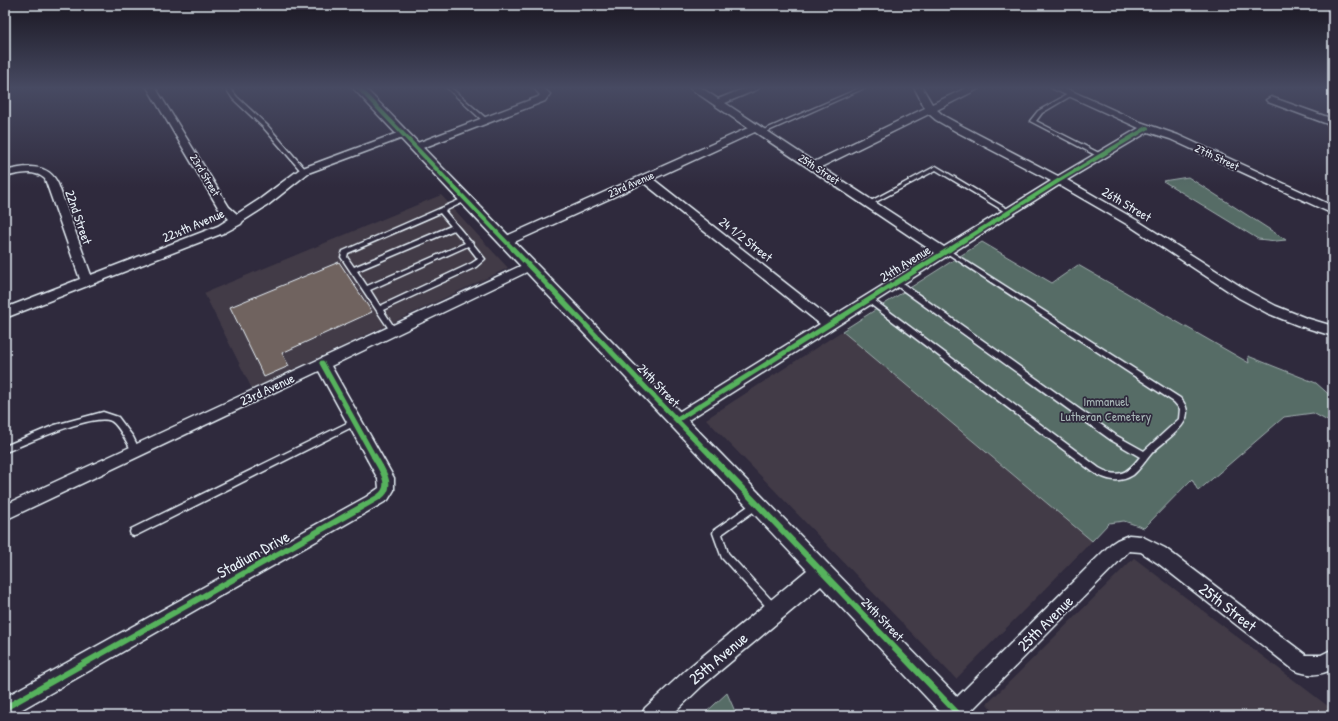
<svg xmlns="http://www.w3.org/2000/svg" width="1338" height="721" font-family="'Patrick Hand',sans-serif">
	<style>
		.built { fill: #423b47 }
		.green { fill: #576c66; stroke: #a0aeaf }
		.building { fill: #70635f; stroke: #e8f1f8 }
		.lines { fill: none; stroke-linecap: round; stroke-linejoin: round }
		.service-casing { stroke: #e8f1f8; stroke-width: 3 }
		.minor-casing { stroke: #e8f1f8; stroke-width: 3 }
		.tertiary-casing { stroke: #e8f1f8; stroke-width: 3 }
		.service { fill: #2f2a3d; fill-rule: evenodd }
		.minor { fill: #2f2a3d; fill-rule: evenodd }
		.tertiary { fill: #2f2a3d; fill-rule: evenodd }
		.cycleway-far2-casing { stroke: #2f2a3d; stroke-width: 6 }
		.cycleway-far1-casing { stroke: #2f2a3d; stroke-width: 8 }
		.cycleway-casing { stroke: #2f2a3d; stroke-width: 9 }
		.cycleway-far2 { stroke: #56b35d; stroke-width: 4 }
		.cycleway-far1 { stroke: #56b35d; stroke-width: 5 }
		.cycleway { stroke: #56b35d; stroke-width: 6 }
		.labels { text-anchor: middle; stroke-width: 3.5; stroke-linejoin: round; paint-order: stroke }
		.far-street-label { font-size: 11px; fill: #e8f1f8; stroke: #2f2a3d }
		.street-label { font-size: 13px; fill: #e8f1f8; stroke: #2f2a3d }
		.park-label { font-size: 13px; fill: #a7b5b6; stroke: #2f2a3d }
		.near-street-label { font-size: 16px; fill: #e8f1f8; stroke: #2f2a3d }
	</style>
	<rect width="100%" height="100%" fill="#2f2a3d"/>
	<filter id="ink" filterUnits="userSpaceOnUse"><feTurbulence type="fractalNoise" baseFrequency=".025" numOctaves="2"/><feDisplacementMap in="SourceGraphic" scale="8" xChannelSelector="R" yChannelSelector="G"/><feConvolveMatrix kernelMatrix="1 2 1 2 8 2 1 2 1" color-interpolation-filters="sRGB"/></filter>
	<g filter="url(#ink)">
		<path class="built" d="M441,195l67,73 -256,121 -48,-96z
			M842,331l250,210 -136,138 -250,-260z
			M1134,558l199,152v6h-335l-11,-12z"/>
		<path class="green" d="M1188,177l98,63 -10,1 -18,-2 -95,-58z
			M982,242l70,41 26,-18 171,98 -1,-7 68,27 17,15v26l-20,-11 -29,4 -86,74 -6,-12 -48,49 -20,-7 -15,2 -17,18 -250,-210z
			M727,693l10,23h-35z"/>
		<path class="building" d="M339,262l33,50 -90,41 7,13 -25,11 -34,-70z"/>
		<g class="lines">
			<defs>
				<path id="service" d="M225,87h4l8,10 30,28 39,45v2h-4l-39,-45 -30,-28z
					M446,87h4l38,33v2h-4z
					M862,87h5l-103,46h-4l-1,-1z
					M1070,93l4,1 -32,19 -6,8 67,34v2h-4l-69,-36 8,-10z
					M936,166l75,45 1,1 -3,2 -2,-1 -71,-43 -64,34h-4l-1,-1z
					M466,197l3,2 -1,1 -23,11 25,30 2,1 1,2 12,15 -9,8 -93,43 13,20 -3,2h-2l-50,-75 2,-6zM440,213l11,13 -97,41 -7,-10 1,-4zM454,230l11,13 -98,43 -10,-15zM468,246l10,13 -6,4 -92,43 -10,-16z
					M947,249l233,149c22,23 -14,40 -29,56 -6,7 -11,15 -18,21 -14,9 -27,5 -40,-3l-227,-171 -1,-2 1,-2h4l229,171c19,11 28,6 41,-11l-29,-17 -217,-156 -1,-2 1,-2h4l219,156 27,15 35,-32 1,-10 -6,-7 -229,-150 -1,-1 1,-1z
					M103,412l15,5 15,20 7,14 -1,2 -3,1 -3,-1c-4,-7 -15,-29 -22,-32 -18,-9 -86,24 -106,31v-6l50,-21z
					M355,419l3,1 1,2 -1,2 -221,111 -3,1 -3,-1 -1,-3 1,-3z
					M757,500l3,1 1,3 -1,3 -38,27 6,19 49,53 2,3 -2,3 -3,1 -3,-1 -49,-54 -9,-25 1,-3z"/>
				<path id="minor" d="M147,87h8l74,120 8,7 23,-15 40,-30 100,-37 4,-1 5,3 -1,2 -100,37 -40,32 -25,16 -2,3 -15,8 -221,86v-10l75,-29 -35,-100c-11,-10 -27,-5 -40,-2v-6c20,-5 43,-9 53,13l33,91 127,-49 11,-7 -10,-10z
					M533,87h9l8,7 -5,7 -125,48h-8l-1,-2 1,-2 126,-48 2,-2z
					M690,87h10l18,12 30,-12h11l-1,2 -33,14 89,59 111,-54 -11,-21h8l10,17 36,-17h11l-1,2 -41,21 7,6 20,11 94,49 81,-48 -86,-39 -2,-2h12l77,35 38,13 155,71v8l-163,-75 -22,-7 -81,48 71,41 110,70 28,15 30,12 27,8v10l-36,-11 -30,-12 -28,-15 -109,-72 -71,-41 -377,239 -5,2 -5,-2 -2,-4 2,-4 148,-92 -176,-141 -134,61h-8l-2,-3 2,-3 246,-110 -57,-39zM929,114l7,6 21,12 94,49 -107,66 -123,-80zM755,132l180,121 -105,65 -177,-139z
					M1271,97l62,22v7l-65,-24 -2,-2z
					M529,262l4,1 2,3 -2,3 -202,97 63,112v12l-6,10 -376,215 -7,1v-19l361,-200 13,-9 -1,-9 -59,-108 -314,149v-15z
					M1129,535l12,1 24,12 141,107h15l12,-6v20c-14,7 -24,7 -39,1l-135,-106 -18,-12 -12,-1 -163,165h-18l-2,-4 3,-7 162,-161 6,-4z"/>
				<path id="tertiary" d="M352,87h12l604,621 4,8h-28l-123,-130 -119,100 -31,30h-30l4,-8 41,-38 121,-100z"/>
			</defs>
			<use href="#service" class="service-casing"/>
			<use href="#minor" class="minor-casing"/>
			<use href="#tertiary" class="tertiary-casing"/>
			<use href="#service" class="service"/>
			<use href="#minor" class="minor"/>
			<use href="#tertiary" class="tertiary"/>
			<defs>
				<path id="cycleway-far2" d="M358,87l156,163
					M949,250l109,-69 89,-53"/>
				<path id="cycleway-far1" d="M513,249l199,208
					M322,363l52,94
					M677,420l273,-171"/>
				<path id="cycleway" d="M711,456l249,260
					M5,708l374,-211c16,-11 2,-28 -5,-41"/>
			</defs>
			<use href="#cycleway-far2" class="cycleway-far2-casing"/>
			<use href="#cycleway-far1" class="cycleway-far1-casing"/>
			<use href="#cycleway" class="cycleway-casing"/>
			<use href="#cycleway-far2" class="cycleway-far2"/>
			<use href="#cycleway-far1" class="cycleway-far1"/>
			<use href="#cycleway" class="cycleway"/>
		</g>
	</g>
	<linearGradient id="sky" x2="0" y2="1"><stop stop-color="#1a1722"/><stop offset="0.47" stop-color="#474a62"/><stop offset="1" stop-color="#474a62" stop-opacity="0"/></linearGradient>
	<rect width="1338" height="187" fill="url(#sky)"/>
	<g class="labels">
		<g class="far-street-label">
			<text transform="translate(1217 157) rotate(25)" y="4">27th Street</text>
			<text transform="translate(819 169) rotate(33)" y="4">25th Street</text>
			<text transform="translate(205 175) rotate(59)" y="4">23rd Street</text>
			<text transform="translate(631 184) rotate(-24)" y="4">23rd Avenue</text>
		</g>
		<g class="street-label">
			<text transform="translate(1127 204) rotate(31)" y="5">26th Street</text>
			<text transform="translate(79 217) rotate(71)" y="5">22nd Street</text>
			<text transform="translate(193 225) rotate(-23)" y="5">22½th Avenue</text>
			<text transform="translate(746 239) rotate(38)" y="5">24 1/2 Street</text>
			<text transform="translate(905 263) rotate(-32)" y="5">24th Avenue</text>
			<text transform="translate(659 385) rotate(46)" y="5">24th Street</text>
			<text transform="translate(267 389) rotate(-25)" y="5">23rd Avenue</text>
			<text transform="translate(883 619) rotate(46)" y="5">24th Street</text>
		</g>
		<g class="park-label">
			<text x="1106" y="406">Immanuel<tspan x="1106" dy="15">Lutheran Cemetery</tspan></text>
		</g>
		<g class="near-street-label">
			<text transform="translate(253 554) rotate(-29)" y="6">Stadium Drive</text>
			<text transform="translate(1228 607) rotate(38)" y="6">25th Street</text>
			<text transform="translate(1045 623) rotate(-45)" y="6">25th Avenue</text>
			<text transform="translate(718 658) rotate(-40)" y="6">25th Avenue</text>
		</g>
	</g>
	<rect width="1338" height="721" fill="none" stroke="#2f2a3d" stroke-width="20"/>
	<rect x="10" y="10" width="1318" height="701" fill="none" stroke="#e8f1f8" stroke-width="1.5" filter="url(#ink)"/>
</svg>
